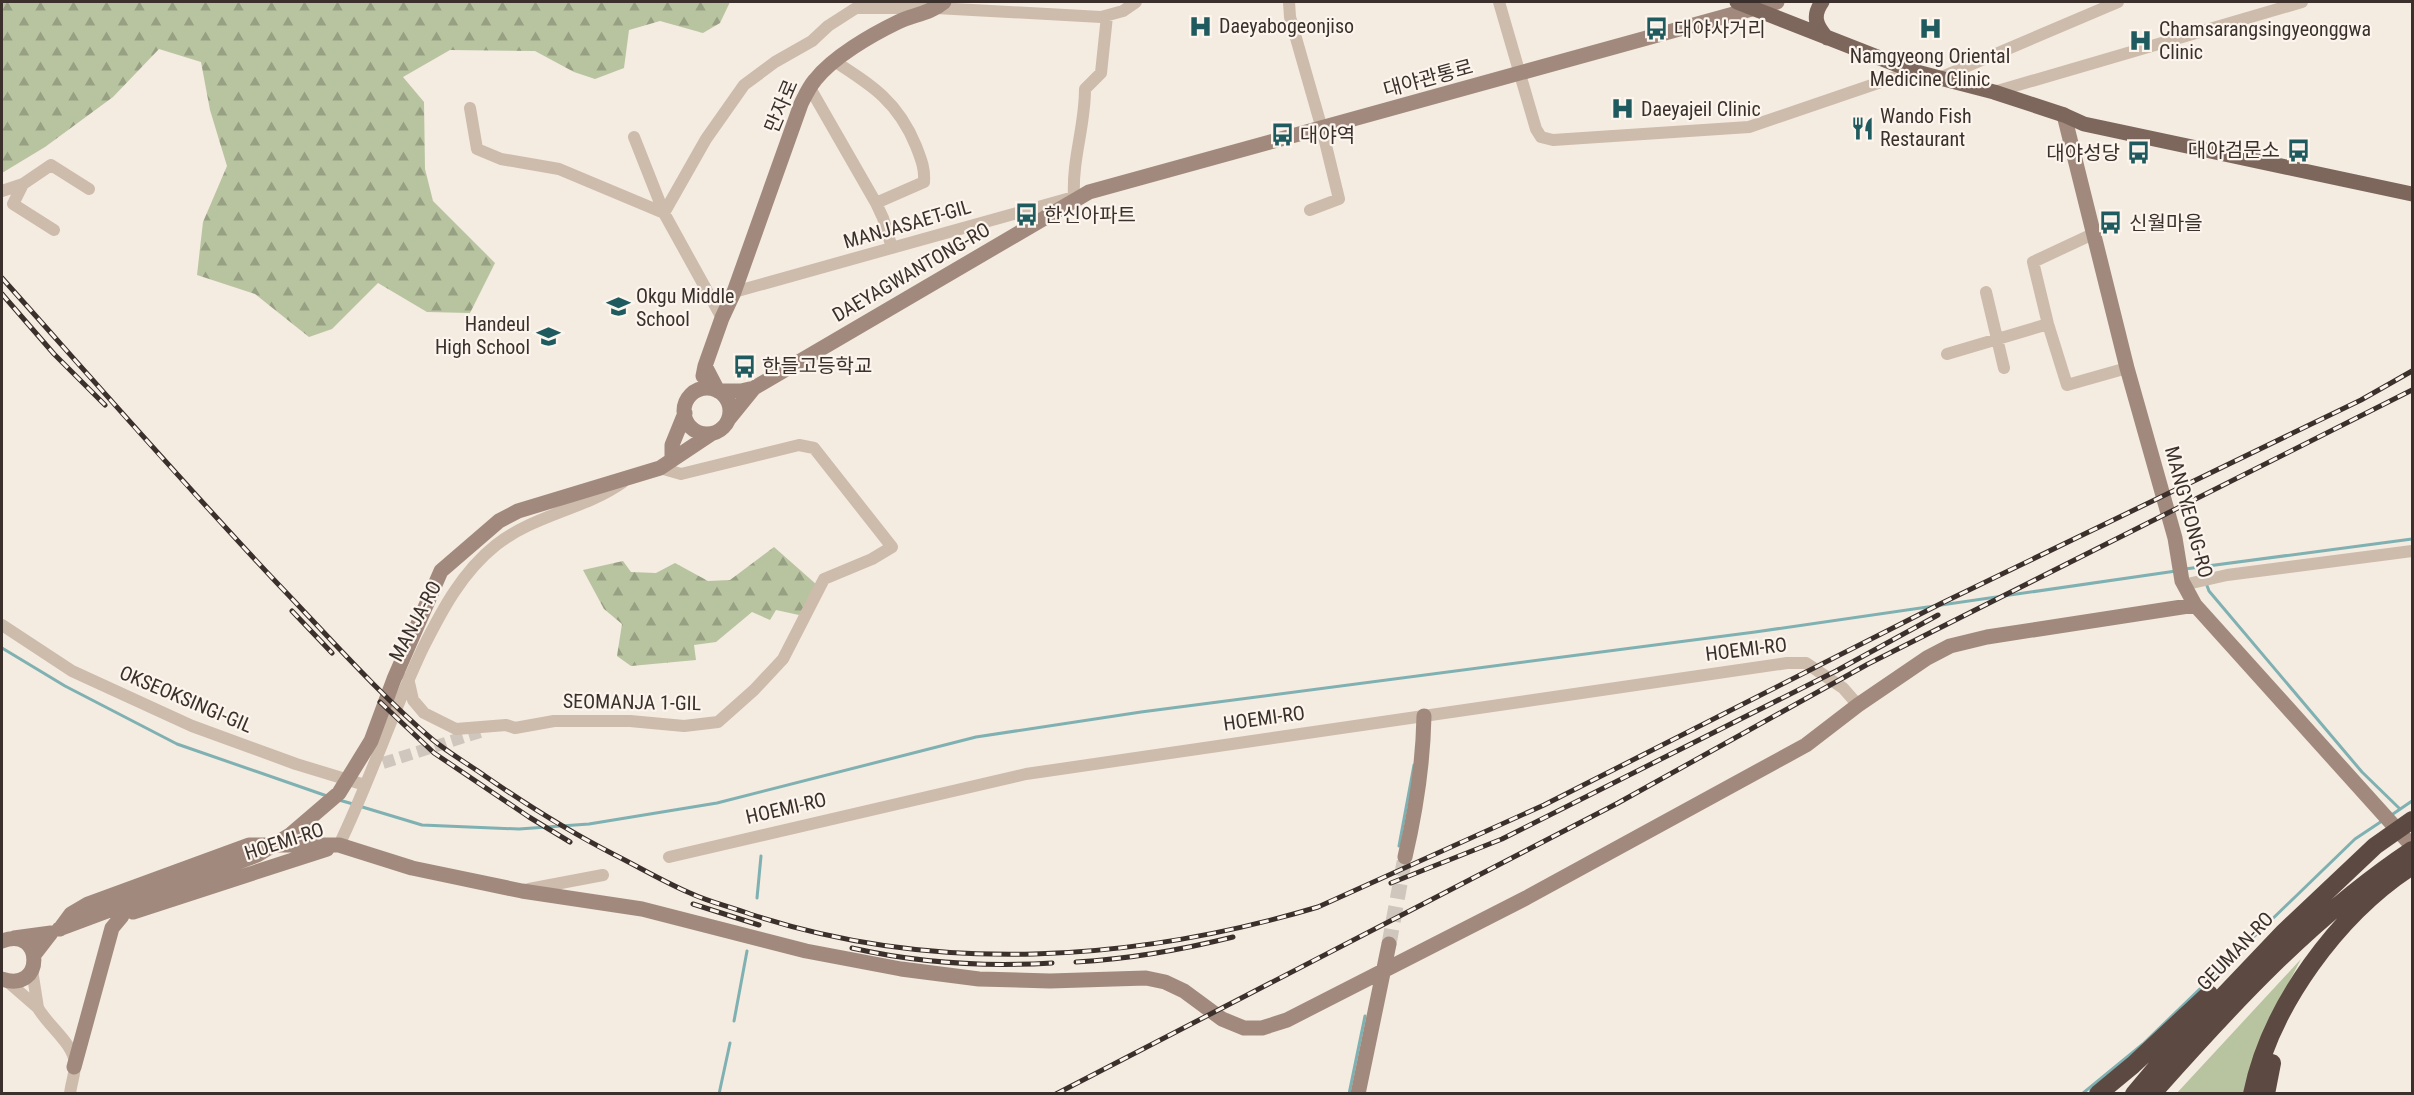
<svg xmlns="http://www.w3.org/2000/svg" width="2414" height="1095" font-family="'Roboto Condensed','Noto Sans KR',sans-serif">
	<style>
		.green { fill: #b8c4a0 }
		.forest { fill: url(#forest-firs) }
		.lines { fill: none; stroke-linecap: round; stroke-linejoin: round }
		.stream { stroke: #7fb0b2; stroke-width: 3 }
		.street-tunnel { stroke: #cfc6bd; stroke-width: 12; stroke-dasharray: 12 6; stroke-linecap: butt }
		.secondary-tunnel { stroke: #cfc6bd; stroke-width: 15; stroke-dasharray: 15 8; stroke-linecap: butt }
		.street { stroke: #cdbbac; stroke-width: 12 }
		.secondary { stroke: #a18a7d; stroke-width: 15 }
		.primary { stroke: #7d675c; stroke-width: 15 }
		.highway { stroke: #5c4a42; stroke-width: 18 }
		.rail-casing { stroke: #3b302b; stroke-width: 5 }
		.rail { stroke: #fbf5ee; stroke-width: 3; stroke-dasharray: 9; stroke-linecap: butt }
		.labels { text-anchor: middle; stroke-width: 4.5; stroke-linejoin: round; paint-order: stroke }
		.poi-label { font-size: 20px; fill: #3b302b; stroke: #fbf5ee; text-anchor: start }
		.street-label { font-size: 20px; fill: #3b302b; stroke: #fbf5ee }
	</style>
	<defs>
		<pattern id="forest-firs" width="22" height="20" patternUnits="userSpaceOnUse" patternTransform="scale(1.5)"><rect width="22" height="20" fill="#b8c4a0"/><path d="M5 1l3.5 6h-7zM16 11l3.5 6h-7z" fill="#97a083"/></pattern>
	</defs>
	<rect width="100%" height="100%" fill="#f4ebe1"/>
	<path class="green" d="M2301,959l-28,54 -28,80 -69,1z"/>
	<path class="forest" d="M2,2h728l-10,21 -17,10 -43,-12 -31,9 -5,38 -29,11 -21,-7 -39,-21 -85,-1 -47,27 21,25 1,67 8,32 62,62 -25,50 -43,-1 -49,-29 -46,46 -23,8 -54,-43 -58,-19 6,-53 24,-56 -17,-56 -9,-48 -42,-13 -46,48 -68,50 -43,26z
		M774,547l43,38 -18,30 -23,-5 -6,10 -18,-8 -36,30 -22,3 2,15 -65,6 -14,-10 5,-32 -18,-15 -21,-39 40,-9 8,11 25,1 19,-10 33,18 22,-1z"/>
	<g class="lines">
		<path class="stream" d="M2185,569l227,-30
			M2206,583l3,8 153,181 38,37
			M2,648l63,38 112,58 150,52
			M339,800l14,4
			M359,806l63,19 97,4 70,-5 128,-21 259,-66 165,-25 614,-80 421,-61
			M2390,816l22,-15
			M1399,846l15,-81
			M757,898l4,-42
			M734,1021l13,-70
			M719,1094l11,-51
			M1349,1094l16,-78
			M2082,1094l61,-50 212,-205 27,-18"/>
		<path class="street-tunnel" d="M383,763l100,-32"/>
		<path class="secondary-tunnel" d="M1389,944l16,-87"/>
		<path class="street" d="M1289,2l1,15 32,112 17,70 -29,11
			M1499,2l37,127 5,8 12,3 196,-13 164,-56
			M834,61c39,25 64,41 82,85 5,13 9,22 8,36l-48,21
			M1937,79l181,-77
			M810,88l66,115 7,15 9,30
			M1994,92l308,-90
			M470,108l7,41 24,10 58,10 105,44 42,-74 38,-54 31,-23 37,-21 16,-15 28,-18h80l165,9 22,-6 13,-9
			M634,137l30,76 58,105
			M23,184l28,-19 38,24
			M2,191l21,-7 -10,20 41,26
			M1074,197c-2,-39 11,-70 11,-108l16,-16 6,-57
			M2095,233l-62,29 15,62 19,61 60,-17
			M734,292l340,-95
			M1986,292l18,76
			M1947,354l101,-30
			M2183,585l44,-10 185,-24
			M2,625l70,46 120,55 104,38 69,21
			M408,678l5,22 11,13 32,16 50,-4 9,3 39,-7h76l54,5 34,-4 36,-32 29,-31 41,-80 48,-20 20,-12 -78,-99 -15,-3 -118,29 -21,-6
			M339,845c31,-64 53,-132 84,-197 19,-38 39,-76 73,-103 38,-30 89,-36 127,-63
			M669,857l357,-83 761,-111h19l37,25 15,17
			M529,889l74,-14
			M7,981l31,27 -6,-38
			M38,1008c10,18 36,36 37,56 0,10 -4,20 -5,30"/>
		<path class="secondary" d="M2064,115l63,253 48,170 7,43 13,24 217,241
			M705,366l17,-48 12,-26 67,-188c4,-8 8,-17 14,-24 18,-23 56,-45 83,-58 15,-7 33,-9 46,-20
			M703,376l2,-10 13,25h23l13,-3 -26,32
			M754,388l335,-196 688,-190
			M684 411a23 23 0 1 1 46 0a23 23 0 1 1-46 0Z
			M672,457v-12l13,-32
			M1405,857c11,-47 18,-92 19,-141
			M133,912l194,-63
			M59,929l198,-74 33,-20 49,-42 32,-52 23,-62 47,-108 58,-50 19,-10 142,-43 51,-34
			M60,929l11,-15 17,-10 161,-59h90l73,23 110,23 120,18 164,42 95,18 78,10 71,2 96,-3 19,4 19,9 38,28 22,9h18l25,-8 239,-122 280,-153 52,-40 69,-47 23,-12 37,-9 208,-32
			M14,938l37,-5 -17,22
			M2,941c42,-16 43,53 0,38
			M74,1067l38,-139 10,-12
			M1358,1094l31,-150"/>
		<path class="primary" d="M1737,2l176,69 81,21 70,23 20,9 328,70
			M1822,2c-10,14 -6,24 5,36"/>
		<path class="highway" d="M2098,1094l35,-29 76,-71
			M2134,1094l32,-38 118,-124 91,-86 37,-26
			M2152,1094c79,-89 161,-178 260,-244
			M2252,1094c18,-88 86,-180 160,-228
			M2266,1094l6,-31"/>
		<defs>
			<path id="rail" d="M2,278c91,102 181,205 275,305 51,53 100,109 156,157 16,13 35,24 52,36 42,29 83,55 128,78 26,13 51,28 77,39 19,9 41,14 60,21 185,61 383,48 568,-7l226,-102 398,-202 419,-203 51,-29
				M2,294l52,60 51,51
				M292,611l40,42
				M380,702l54,51 95,64 41,25
				M1391,883l111,-44 334,-168 102,-56
				M693,904l66,21
				M852,948c66,15 133,19 200,15
				M1076,962c53,-3 105,-12 157,-25
				M1056,1094l562,-291 250,-139 544,-274"/>
		</defs>
		<use href="#rail" class="rail-casing"/>
		<use href="#rail" class="rail"/>
	</g>
	<defs>
		<symbol id="hospital-bare" viewBox="-9 -9 18 18"><path d="M-5-5h3v3.5h4V-5h3V5h-3V1.5h-4V5h-3Z" fill="#1f5a5e" stroke="#fbf5ee" stroke-width="2.5" paint-order="stroke"/></symbol>
		<symbol id="bus-bare" viewBox="-9 -9 18 18"><path d="M-5-6H5V4H4V6H2V4H-2V6H-4V4H-5ZM-3.5-4V0h7V-4ZM-3.5 1.2v1.5H-2V1.2ZM2 1.2v1.5H3.5V1.2Z" fill="#1f5a5e" stroke="#fbf5ee" stroke-width="2.5" paint-order="stroke"/></symbol>
		<symbol id="restaurant-bare" viewBox="-9 -9 18 18"><path d="M-5-6h1v4h1v-4h1v4h1v-4h1v5L-1.5 .5V6h-2V.5L-5-1ZM5-6V6H3V1.5H1.5Q1.5-4 5-6Z" fill="#1f5a5e" stroke="#fbf5ee" stroke-width="2.5" paint-order="stroke"/></symbol>
		<symbol id="school-bare" viewBox="-9 -9 18 18"><path d="M0-5L7-2L0 1L-7-2ZM-4 1L0 2.5L4 1V4Q0 6-4 4Z" fill="#1f5a5e" stroke="#fbf5ee" stroke-width="2.5" paint-order="stroke"/></symbol>
	</defs>
	<g fill-rule="evenodd">
		<use href="#hospital-bare" x="1184" y="10" width="33" height="33"/>
		<use href="#hospital-bare" x="1914" y="12" width="33" height="33"/>
		<use href="#bus-bare" x="1640" y="12" width="33" height="33"/>
		<use href="#hospital-bare" x="2124" y="24" width="33" height="33"/>
		<use href="#hospital-bare" x="1606" y="92" width="33" height="33"/>
		<use href="#restaurant-bare" x="1846" y="112" width="33" height="33"/>
		<use href="#bus-bare" x="1266" y="118" width="33" height="33"/>
		<use href="#bus-bare" x="2282" y="134" width="33" height="33"/>
		<use href="#bus-bare" x="2122" y="136" width="33" height="33"/>
		<use href="#bus-bare" x="1010" y="198" width="33" height="33"/>
		<use href="#bus-bare" x="2094" y="206" width="33" height="33"/>
		<use href="#school-bare" x="602" y="290" width="33" height="33"/>
		<use href="#school-bare" x="532" y="320" width="33" height="33"/>
		<use href="#bus-bare" x="728" y="350" width="33" height="33"/>
	</g>
	<g class="labels">
		<g class="poi-label">
			<text x="1219" y="33">Daeyabogeonjiso</text>
			<text x="1674" y="36">대야사거리</text>
			<text x="2159" y="36">Chamsarangsingyeonggwa<tspan x="2159" dy="23">Clinic</tspan></text>
			<text x="1930" y="63" text-anchor="middle">Namgyeong Oriental<tspan x="1930" dy="23">Medicine Clinic</tspan></text>
			<text x="1641" y="116">Daeyajeil Clinic</text>
			<text x="1880" y="123">Wando Fish<tspan x="1880" dy="23">Restaurant</tspan></text>
			<text x="1300" y="142">대야역</text>
			<text x="2280" y="157" text-anchor="end">대야검문소</text>
			<text x="2120" y="160" text-anchor="end">대야성당</text>
			<text x="1044" y="222">한신아파트</text>
			<text x="2129" y="230">신월마을</text>
			<text x="636" y="303">Okgu Middle<tspan x="636" dy="23">School</tspan></text>
			<text x="530" y="331" text-anchor="end">Handeul<tspan x="530" dy="23">High School</tspan></text>
			<text x="762" y="373">한들고등학교</text>
		</g>
		<g class="street-label">
			<text transform="translate(1428 78) rotate(-15)" y="7">대야관통로</text>
			<text transform="translate(781 106) rotate(-67)" y="7">만자로</text>
			<text transform="translate(907 224) rotate(-16)" y="7">MANJASAET-GIL</text>
			<text transform="translate(911 272) rotate(-30)" y="7">DAEYAGWANTONG-RO</text>
			<text transform="translate(2189 512) rotate(75)" y="7">MANGYEONG-RO</text>
			<text transform="translate(415 621) rotate(-62)" y="7">MANJA-RO</text>
			<text transform="translate(1746 649) rotate(-7)" y="7">HOEMI-RO</text>
			<text transform="translate(186 699) rotate(23)" y="7">OKSEOKSINGI-GIL</text>
			<text transform="translate(632 702) rotate(1)" y="7">SEOMANJA 1-GIL</text>
			<text transform="translate(1264 718) rotate(-8)" y="7">HOEMI-RO</text>
			<text transform="translate(786 808) rotate(-13)" y="7">HOEMI-RO</text>
			<text transform="translate(284 841) rotate(-18)" y="7">HOEMI-RO</text>
			<text transform="translate(2235 951) rotate(-46)" y="7">GEUMAN-RO</text>
		</g>
	</g>
	<rect width="2414" height="1095" fill="none" stroke="#3b302b" stroke-width="6"/>
</svg>
